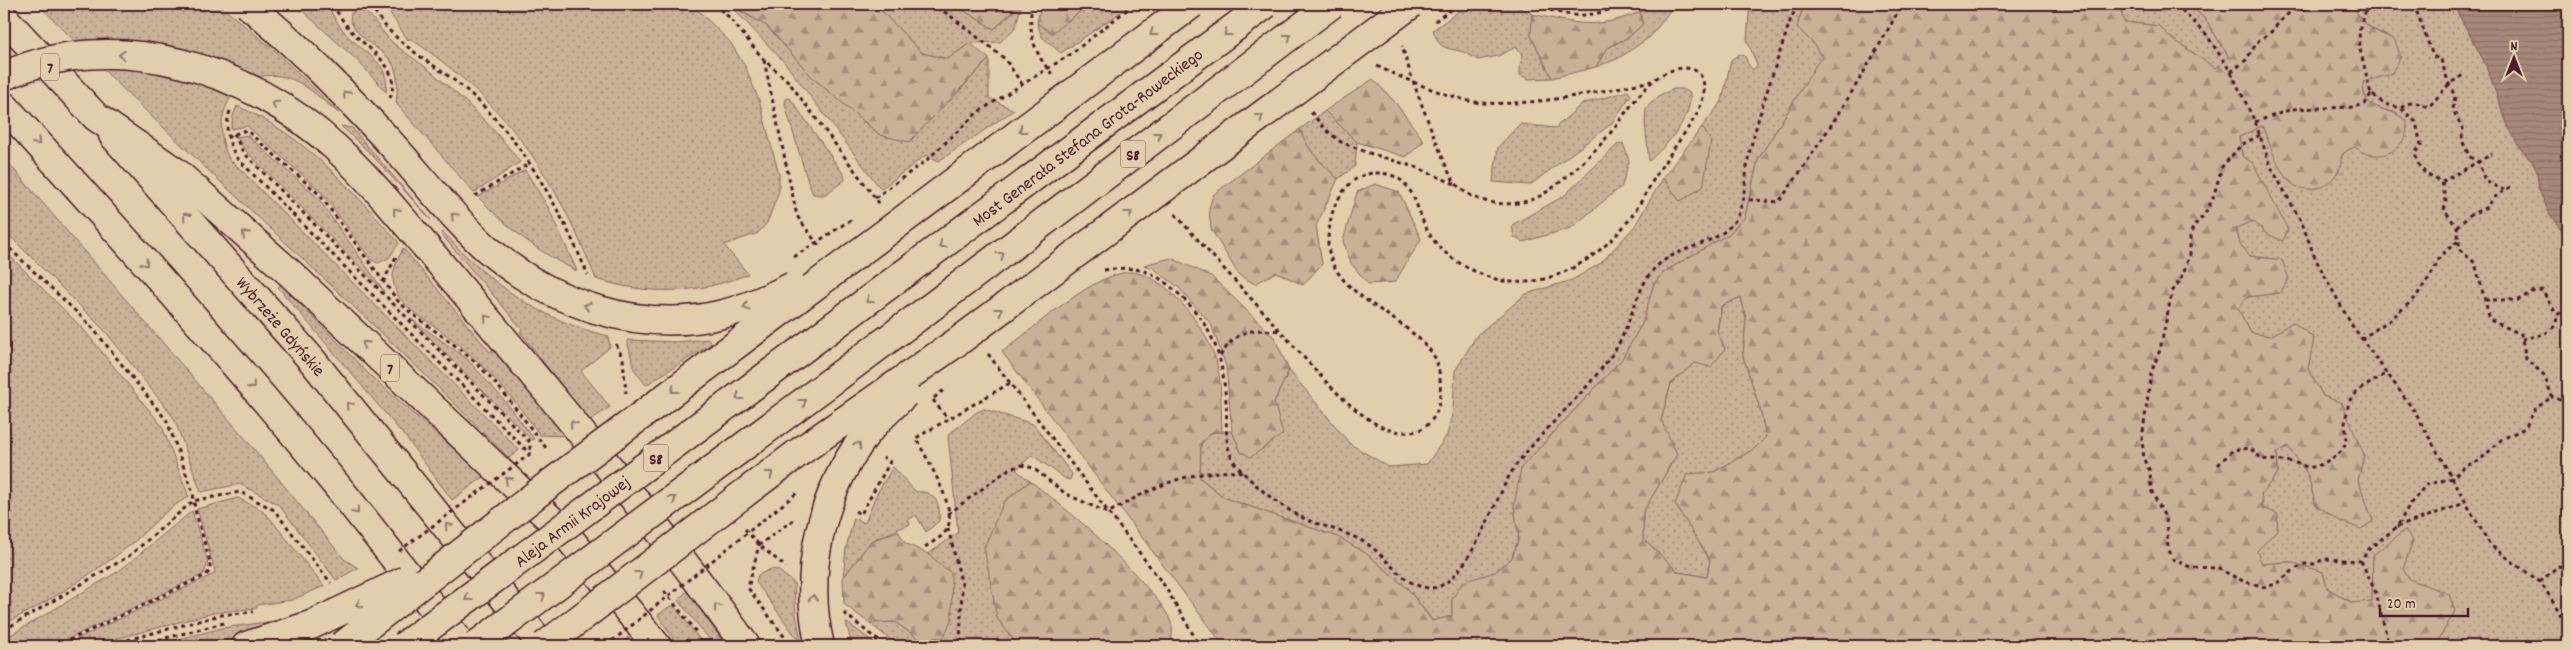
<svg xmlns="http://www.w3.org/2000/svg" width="2572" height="650" font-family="Dekko,sans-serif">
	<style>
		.grass { fill: url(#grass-dots); stroke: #8a6861 }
		.forest { fill: url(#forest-firs); stroke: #8a6861; fill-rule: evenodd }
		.water { fill: url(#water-rules); stroke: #815f5a }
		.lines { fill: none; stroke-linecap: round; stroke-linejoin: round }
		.primary-casing { stroke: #4a1f2b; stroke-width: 31 }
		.highway-casing { stroke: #4a1f2b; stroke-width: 31 }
		.path { stroke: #4a1f2b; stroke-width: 3; stroke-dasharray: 4 4; stroke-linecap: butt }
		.primary { stroke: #e2cdac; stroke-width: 28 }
		.highway { stroke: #e2cdac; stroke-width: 28 }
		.highway-bridge-casing { stroke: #4a1f2b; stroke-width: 31; stroke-linecap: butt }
		.path-bridge { stroke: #4a1f2b; stroke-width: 3; stroke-dasharray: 4 4; stroke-linecap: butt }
		.highway-bridge { stroke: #e2cdac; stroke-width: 28 }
		.oneway { stroke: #96766c }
		.labels { text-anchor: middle; stroke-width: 4; stroke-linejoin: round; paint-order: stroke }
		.shield { fill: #e2cdac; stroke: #785352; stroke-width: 1 }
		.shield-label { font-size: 16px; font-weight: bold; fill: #4a1f2b }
		.street-label { font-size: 18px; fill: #4a1f2b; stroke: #e2cdac }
	</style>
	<defs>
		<pattern id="grass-dots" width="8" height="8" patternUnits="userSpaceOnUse" patternTransform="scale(1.25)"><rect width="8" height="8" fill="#c9b197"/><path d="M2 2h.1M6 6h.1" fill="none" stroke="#a58f7b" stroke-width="1.8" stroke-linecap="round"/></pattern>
		<pattern id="forest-firs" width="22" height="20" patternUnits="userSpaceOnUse" patternTransform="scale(1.25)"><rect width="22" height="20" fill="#c9b197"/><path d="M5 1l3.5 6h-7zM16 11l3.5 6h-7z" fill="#a58f7b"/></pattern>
		<pattern id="water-rules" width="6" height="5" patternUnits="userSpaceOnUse" patternTransform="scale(1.25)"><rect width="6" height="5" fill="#a68979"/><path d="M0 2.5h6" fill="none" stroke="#896f63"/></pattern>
	</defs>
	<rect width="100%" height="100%" fill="#e2cdac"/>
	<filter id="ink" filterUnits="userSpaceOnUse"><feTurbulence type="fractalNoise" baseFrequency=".02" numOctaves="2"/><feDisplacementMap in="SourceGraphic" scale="10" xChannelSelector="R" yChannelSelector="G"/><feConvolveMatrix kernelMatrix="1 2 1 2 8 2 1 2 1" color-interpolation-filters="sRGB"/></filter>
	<g filter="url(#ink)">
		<path class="grass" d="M38,4h180l55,45 66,64c-17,-12 -33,-31 -54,-36 -54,-12 -79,48 -53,86l1,-1 286,288 -1,1 -9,7c-153,-156 -319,-298 -471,-454z
			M295,4h32c5,10 11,21 19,30 17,19 45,28 40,58l-28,-31z
			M384,4h308l38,38 15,24 15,37 19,72v16l-12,32 -9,10 -34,12 24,29c-51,21 -101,21 -152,5 -43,-107 -89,-175 -185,-240l-3,1z
			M875,4h78l41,25 28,-25 -7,24 -15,14 -30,1 -22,16 -26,-6z
			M1090,4h43l-72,49 -19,-16 -5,-14 15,10z
			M1469,4h42l21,10 -1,22 21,42 -23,1 -9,-4v-10l3,-10 -7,-8 -18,9 -20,4c-6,-3 -12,-8 -18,-9 -18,-4 -20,-2 -27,-21z
			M1651,4h16l2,8 -19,25 -31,21 -23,9 10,-18 24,-13 12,-12 -2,-12z
			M1750,4h54l-7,23 17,17 7,13 -63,103 -13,57 -16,17 -62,36 -13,13 -11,39 -21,37 -80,86 -28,61 5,32 -7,20 -17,14 -32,11 -11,16v17l-19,5 -25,-32 -41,-35 -29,-16 -113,-40 -25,-20 1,-34 11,-12 20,-1 9,21 33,-50 15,-32 61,74 39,23 38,-3 20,-29 6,-25 2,-39 22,-36 49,-41 46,-14 29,-17 33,-36 29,-49 17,23 31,-60 -9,-14 20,-26 9,-41 8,-6 6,2 3,8 5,6 4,-5 -10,-25z
			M2119,4h70l17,16 23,37 -14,11 -45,-31 -11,-11 -35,-4z
			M2352,4h101l32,59 34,84 15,17 3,8 2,18 10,23 19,27v406h-133l20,-35 -7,-17 -39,-15 -6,-10 10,-29 -40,15 -1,46 -19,2 -26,-15 -4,-16 -33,-10 -28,2 -6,-13 21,-21 -14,-22 -2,-14 17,-21 -1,-20 12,-7 19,29 8,31 57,15 -15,-41 6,-25 -41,-59 -15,-27 6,-31 -21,-16 -22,14 -20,-3 -13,-24 9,-12 33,-4 2,-33 -32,-4 -10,-12 -4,-16 17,-8 14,14 -25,-78 -3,-19 23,-11 25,54 52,-8 1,-13 5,-9 10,-3 43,-34c-22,-6 -35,-5 -35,-32l28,-7 3,-35c-21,-9 -32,-14 -42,-35z
			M731,6l36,20 46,52 67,57 70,-34 39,-42v39l25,12 -75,51 -13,-6 -45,34 -96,-126z
			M359,8c9,1 23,24 31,32 11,11 27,20 39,30 34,28 65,57 91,92l-46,31 -78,-90c9,-58 -25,-45 -46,-82l1,-8z
			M1674,89h9l7,4c3,24 -23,52 -41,68l-4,-38 1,-15 14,-13z
			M1628,91l3,4 -20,29 -81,61 -37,-3 5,-35 22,-23 35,4 27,-24z
			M790,98l54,77 1,5 -21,15 -11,-1 -5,-12 -23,-77 1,-6z
			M237,106c68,29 114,83 162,137l-10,15 -11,5 -7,-3 -49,-67 -75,-67 -16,3 2,-13z
			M1325,111l32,31 -2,24 -17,13c-15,-15 -32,-29 -38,-50z
			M341,126l11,2 79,92 -60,-66z
			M247,135l70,62 67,94 -139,-141 -8,-13z
			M1623,143l6,18 -7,25 -51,42 -48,14 -9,-5 -2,-12 52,-29 54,-52z
			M4,158l245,285 95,116 14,9 -22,12 -57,-75 -39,-21 -39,8 -27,-74 -68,-86 -102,-102z
			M525,170l23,37 29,64c-38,-18 -69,-43 -99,-74z
			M443,232c46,51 97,88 165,104l2,11 -29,24 29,36 -21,14 -69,-89 2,-3 -81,-95z
			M403,248l87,104 5,-4 72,88 -27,-1c-32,-45 -64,-80 -110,-112 -14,-9 -32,-20 -36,-38 -4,-13 4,-25 9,-37z
			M4,250l80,80 78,96 27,71c-23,10 -41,34 -60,49 -38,29 -82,57 -125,78z
			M281,285l92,93 112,98 -33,24 -45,-61 -129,-152z
			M1741,297l5,21 -3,38 18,56 5,25 -12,12 -40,23 -39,32 35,56 -3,17 -29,-5 -35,-34v-26l34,-58 -16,-33 10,-38 24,-20 30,-14 -8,-18 5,-25z
			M411,319l55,39 39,43 29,38 -2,1z
			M709,339l2,5 -65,41 -12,-16 -7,-29 49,2z
			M984,409l49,15 39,50 -2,6 -4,-1 -34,-24 -16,15 14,11 -26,21 -7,116 21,28h-119l-30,-23 26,-1 24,17 32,-66 -23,-19 30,-21 -10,-98 29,-23z
			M893,467l23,25c19,-2 25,12 23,29l-13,11 -10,-17 -8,5 2,4 -39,17 -28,37 3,-30 8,-30 11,5 11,-28z
			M238,498l23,12 8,7 55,69 -32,14 -35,5v3l-44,5 -124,33h-27l152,-72 1,-3 -18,-62z
			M192,511l16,51 -4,12 -151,72h-49v-7l115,-68z
			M771,569l7,1 16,13 2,32 6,30 -46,-63 2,-7z
			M687,591l39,55h-11l-37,-46z
			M670,606h4l31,40h-27l-20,-31z
			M304,617l-93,29h-59l70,-18z
			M846,622l33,24h-27z
			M631,635l9,11h-18l-2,-2z"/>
		<path class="forest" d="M729,4h146l47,49 26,6 22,-16 19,16 -80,83 -29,-7 -67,-57 -46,-52z
			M953,4h67l-26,25z
			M1041,4h49l-38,29 -15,-10z
			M1549,4h29l-4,7z
			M1804,4h315l5,18 35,4 11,11 45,31 14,-11 -23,-37 -17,-16h163c11,22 19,26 42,35l7,18 -10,17 -28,8c-1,33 25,22 44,39 0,4 0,11 -2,16 -10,20 -34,24 -50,10 -20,7 -10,14 -18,26 -10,17 -36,23 -50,6 -10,-12 -18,-38 -25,-53l-23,11 3,19 11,7 35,67 -5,11 -16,-7 -14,-13 -17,7 4,16 10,12 32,4 7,19 -9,14 -33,4 -9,12 13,24 20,3 22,-14 21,16 -6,31 15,27 19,7 22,52 -6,25 15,41 -12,8 -19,-7 -26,-16 -8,-31 -20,-29 -11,7 1,20 -17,21 2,14 15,6 -1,16 -20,21 5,13 28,-2 33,10 4,16 25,15 20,-2 1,-46 32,-25 8,10 -10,29 6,10 40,15 6,17 -20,35h-1211l-222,-294c31,-23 83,-71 120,-79 39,-9 84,55 94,87 6,22 5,49 6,72h-10l-11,12 -1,34 25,20 113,39 29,17 41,35 24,32 20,-5v-17l11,-17 32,-10 17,-14 7,-20 -5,-32 7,-38 101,-109 21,-37 11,-39 13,-13 62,-36 16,-17 13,-57 63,-103 -7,-13 -17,-17zM1741,297l5,21 -3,38 18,56 5,25 -12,12 -40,23 -27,2 -12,30 35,56 -3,17 -29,-5 -35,-34v-26l34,-58 -16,-34 10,-37 24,-20 16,4 14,-18 -8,-18 4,-25z
			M1640,12l3,12 -13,12 -24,13 -10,18 -44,11 -21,-42 1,-22c47,10 62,16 108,-2z
			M1373,79l22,23 29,39 -18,16 -49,-15 -32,-31z
			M1702,127l9,14 -8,46 -23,14 -17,-23z
			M1300,129c6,21 23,35 38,50l-22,47 6,38 -19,21 -27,-13 -21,12 -16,-9 -28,-46 -2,-20 4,-14z
			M1375,184l24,8 22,47 -26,43 -27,2 -17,-21 -8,-22 14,-49z
			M1171,258l40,18 63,61 15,33 -15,32 9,32 -32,23 -10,-5 -9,-21 -6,-65 -15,-42 -33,-37 -25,-19 -9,-3z
			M1030,481c41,31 79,64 113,102 9,11 22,24 27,37 4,9 2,17 0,26h-152l-21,-28 -13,-71 20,-45z
			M898,531l7,12 23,11 23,19 1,45 -8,19 -25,2 -24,-17 -26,1 -25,-19 -1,-26 28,-37z"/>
		<path class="water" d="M2453,4h115v236l-19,-27 -10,-23 -2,-18 -3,-8 -15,-17 -12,-23 -22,-61z"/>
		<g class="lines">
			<defs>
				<path id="primary" d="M113,135l198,224 232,287"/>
				<path id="highway" d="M4,18l92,99 80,55 115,102 273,258 93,114
					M4,106c115,126 230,254 338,386 41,51 81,103 121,154
					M427,248c110,130 219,260 319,398
					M742,495l56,-42
					M246,646l65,-21"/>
			</defs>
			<use href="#primary" class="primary-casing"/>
			<use href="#highway" class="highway-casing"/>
			<path class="path" d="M333,4c6,12 13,22 23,32 18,17 47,35 33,64
				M371,4c19,41 67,60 100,90 54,50 89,115 117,181
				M714,4l16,14 34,42 24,21 91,122
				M930,4l18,10 57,45 17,25
				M1032,4c-4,28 1,48 20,70
				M1535,4c32,14 55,16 87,0
				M2176,4l30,30 25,38 24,50 16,45 31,56 13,35 36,66 62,85 77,136 50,37 15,22 13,26
				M2364,4l3,4 -8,22 1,19 11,45 14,10 16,4 15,14 5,23 -6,8c3,17 12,23 27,29l4,19 -2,9 13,17 3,23 15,13 15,57 31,14 5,25 19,17 7,21 16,6
				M2414,4l19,52 8,4 8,24 6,12 -2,14 10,19 -1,11 7,16 10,7 6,18 19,9
				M2367,8l8,-4
				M764,60l33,156 22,30
				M1377,66c21,11 81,35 104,37 57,3 116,-11 171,-22
				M2231,72l15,-12 12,-19 13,-9 12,-14 10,-8 11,-1 4,-5
				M2401,108c10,-8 17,-5 28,-1l20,-23 14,-9
				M230,111c-6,17 -2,32 7,47l293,296
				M1311,112l14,17 16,13 28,11 49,15 39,17
				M2255,122l37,-13 62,-2 11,-3 6,-10
				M234,134l9,18 287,290v12
				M2260,135l-19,10 -19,22 -9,31 -8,16 -12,13 -3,10v18l-9,24 -9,13 -12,58 -9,23 -9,66 2,21 6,11 1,19 15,29 2,29 5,11 17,8 27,1 26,13 22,6 11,-3 19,-15 10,-5h11l7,-5 38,2 9,-13 27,-21 13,-23 16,-19 26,-7 13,-12 14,-5 23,-22 23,-11 11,-20 16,-11
				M227,137l19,-7 73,64 79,107c21,21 47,35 70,55 31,26 54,62 79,93
				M2442,182l50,-28
				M475,196l55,-33
				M875,198l53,-39 50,-47 93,-58 63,-50
				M1741,199l38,3c47,-66 85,-127 123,-198
				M1175,214c36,41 73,81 109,121 28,31 58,69 94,90 10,6 26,9 38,6 10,-2 19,-13 22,-23 4,-13 3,-38 -3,-50 -25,-45 -118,-63 -106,-128 2,-12 3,-21 10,-32 9,-15 21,-26 40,-25 39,2 35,40 53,65 13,19 38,33 60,40 49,16 103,-16 133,-53 12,-15 21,-32 30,-48 13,-21 28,-41 41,-61 4,-9 9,-19 8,-29 -2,-29 -36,-19 -50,-7 -22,19 -36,47 -56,67 -17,17 -37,37 -58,49 -25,13 -62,10 -82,-10 -11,-12 -16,-32 -23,-47 -12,-31 -24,-61 -33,-93
				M2457,227l13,-12 17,-8 5,-8 21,-14
				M4,243l87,83 76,95 26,72 2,17 15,52v9l-4,4 -149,71
				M1104,270c36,-5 50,1 76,25 34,33 43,62 46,108 2,21 -4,46 12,64 19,21 46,43 72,54 19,7 39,12 56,22 22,14 36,43 63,45 38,3 67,-96 87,-123 31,-40 71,-73 99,-115 15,-23 22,-63 39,-81 22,-24 64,-22 82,-50 10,-18 9,-45 13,-65 11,-45 27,-89 41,-133l8,-17
				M383,282l14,-27
				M2485,300h33l16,-9 8,-1 15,25
				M2361,339l29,-19 25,-22 18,-26 7,-16 18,-15
				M2522,339c17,-4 35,-4 35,-24l11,-7
				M616,344l7,15 3,34
				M988,354l176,231 36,61
				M1220,356c18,-27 30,-27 60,-25
				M933,400l15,19
				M2218,465l15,-15 17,-2 12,11 31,3 14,5h9l15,-8 11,-8 5,-10 -2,-18 4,-22 10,-11 28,-17
				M855,511l6,3 29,-52 -7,-5
				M948,514l61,-45 13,-4 11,3 33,26 42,19c47,-27 80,-44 135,-41
				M768,516l29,-23
				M2397,527l68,-24
				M948,528l14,57 -2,61
				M745,529l14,16 27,22
				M925,547c7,-5 19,-10 23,-20 8,-22 -22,-69 -32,-89l94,-55
				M2361,561l15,32 13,53
				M2540,582l18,-16 10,2
				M664,591l32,40
				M844,613l41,33
				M4,630l125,-74 64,-55 47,-9 34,18 57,73
				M612,642l3,4
				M789,643l-41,-55 11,-43 34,-25
				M104,646l117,-31 32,-3
				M135,646l93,-24"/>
			<use href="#primary" class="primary"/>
			<use href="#highway" class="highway"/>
			<defs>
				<path id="highway-bridge" d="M247,4c53,43 100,92 146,142 31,34 58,70 92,101 64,56 154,88 238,67 25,-6 48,-17 70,-28
					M4,76c110,-51 246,-8 332,72 33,30 62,66 91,100
					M798,453l162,-113 451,-336
					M311,625l95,-45
					M342,646l205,-160 645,-482
					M404,646l862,-642
					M475,646l459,-341 398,-301
					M544,646l198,-151
					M820,646c-17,-70 -1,-146 41,-205 12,-18 29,-32 44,-47"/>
			</defs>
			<use href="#highway-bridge" class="highway-bridge-casing"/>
			<path class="path-bridge" d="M1435,21l24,-17
				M794,257l58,-38
				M934,398l12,-10
				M399,551l131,-97
				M606,646l162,-130"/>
			<use href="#highway-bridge" class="highway-bridge"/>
		</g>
		<defs><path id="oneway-chevron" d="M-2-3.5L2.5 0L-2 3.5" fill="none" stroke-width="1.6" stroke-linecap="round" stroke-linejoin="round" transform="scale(1.25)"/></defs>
		<g class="oneway">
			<use href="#oneway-chevron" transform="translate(1153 33) rotate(143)"/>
			<use href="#oneway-chevron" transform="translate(1227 33) rotate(143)"/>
			<use href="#oneway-chevron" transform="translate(1288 37) rotate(-37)"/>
			<use href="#oneway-chevron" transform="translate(122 55) rotate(-177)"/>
			<use href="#oneway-chevron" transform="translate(346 94) rotate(-133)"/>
			<use href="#oneway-chevron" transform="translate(275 104) rotate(-149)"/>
			<use href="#oneway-chevron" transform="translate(1260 117) rotate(-37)"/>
			<use href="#oneway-chevron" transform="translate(1022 130) rotate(143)"/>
			<use href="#oneway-chevron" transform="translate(1158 135) rotate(-37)"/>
			<use href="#oneway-chevron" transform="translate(37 142) rotate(48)"/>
			<use href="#oneway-chevron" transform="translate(396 211) rotate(-131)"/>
			<use href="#oneway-chevron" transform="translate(1129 214) rotate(-37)"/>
			<use href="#oneway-chevron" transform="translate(186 216) rotate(-131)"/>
			<use href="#oneway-chevron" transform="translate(454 216) rotate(-136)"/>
			<use href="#oneway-chevron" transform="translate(245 234) rotate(-138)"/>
			<use href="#oneway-chevron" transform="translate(942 245) rotate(143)"/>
			<use href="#oneway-chevron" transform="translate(1001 255) rotate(-37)"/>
			<use href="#oneway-chevron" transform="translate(145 263) rotate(49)"/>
			<use href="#oneway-chevron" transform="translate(869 300) rotate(143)"/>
			<use href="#oneway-chevron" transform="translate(587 306) rotate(-162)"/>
			<use href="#oneway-chevron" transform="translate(746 307) rotate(162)"/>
			<use href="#oneway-chevron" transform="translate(999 311) rotate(-37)"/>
			<use href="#oneway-chevron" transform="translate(487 318) rotate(-130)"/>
			<use href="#oneway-chevron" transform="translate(365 344) rotate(-137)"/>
			<use href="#oneway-chevron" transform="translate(252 386) rotate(49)"/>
			<use href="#oneway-chevron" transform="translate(674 390) rotate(143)"/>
			<use href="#oneway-chevron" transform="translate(739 397) rotate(143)"/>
			<use href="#oneway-chevron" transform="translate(803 402) rotate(-37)"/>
			<use href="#oneway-chevron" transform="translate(349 405) rotate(-130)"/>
			<use href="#oneway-chevron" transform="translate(573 424) rotate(-129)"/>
			<use href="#oneway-chevron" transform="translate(858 445) rotate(-56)"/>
			<use href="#oneway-chevron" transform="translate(770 474) rotate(-37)"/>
			<use href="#oneway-chevron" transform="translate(508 480) rotate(-137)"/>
			<use href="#oneway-chevron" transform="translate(673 499) rotate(-37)"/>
			<use href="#oneway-chevron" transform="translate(356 511) rotate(52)"/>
			<use href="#oneway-chevron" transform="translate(448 526) rotate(-129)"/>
			<use href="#oneway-chevron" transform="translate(639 574) rotate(-37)"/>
			<use href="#oneway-chevron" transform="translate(542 596) rotate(-37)"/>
			<use href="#oneway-chevron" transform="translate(468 598) rotate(143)"/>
			<use href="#oneway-chevron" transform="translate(813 598) rotate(-90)"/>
			<use href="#oneway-chevron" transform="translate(359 604) rotate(156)"/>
			<use href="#oneway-chevron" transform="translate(717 607) rotate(-127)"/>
		</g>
	</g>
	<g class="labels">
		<g class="shield">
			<rect x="41" y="53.5" width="18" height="27" rx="4"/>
			<rect x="1120.5" y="140.5" width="25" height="27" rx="4"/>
			<rect x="381" y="354.5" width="18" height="27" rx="4"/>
			<rect x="643.5" y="444.5" width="25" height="27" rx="4"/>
		</g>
		<g class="shield-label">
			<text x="50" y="73">7</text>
			<text x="1133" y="160">S8</text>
			<text x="390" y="374">7</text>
			<text x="656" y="464">S8</text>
		</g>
		<g class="street-label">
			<text transform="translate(1087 137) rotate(-37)" y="6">Most Generała Stefana Grota-Roweckiego</text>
			<text transform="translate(281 326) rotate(49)" y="6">Wybrzeże Gdyńskie</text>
			<text transform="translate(572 521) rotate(-37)" y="6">Aleja Armii Krajowej</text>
		</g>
	</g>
	<rect width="2572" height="650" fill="none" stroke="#e2cdac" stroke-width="20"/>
	<rect x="10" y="10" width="2552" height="630" fill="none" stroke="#4a1f2b" stroke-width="2" filter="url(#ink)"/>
	<g transform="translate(2514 58)" stroke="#e2cdac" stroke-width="4" paint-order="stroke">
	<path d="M0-4L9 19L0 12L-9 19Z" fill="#4a1f2b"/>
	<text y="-8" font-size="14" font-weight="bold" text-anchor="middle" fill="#4a1f2b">N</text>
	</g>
	<path d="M2380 608v8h88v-8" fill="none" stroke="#4a1f2b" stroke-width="2.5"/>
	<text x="2387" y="608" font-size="15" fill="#4a1f2b" stroke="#e2cdac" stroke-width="4" paint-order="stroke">20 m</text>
</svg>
